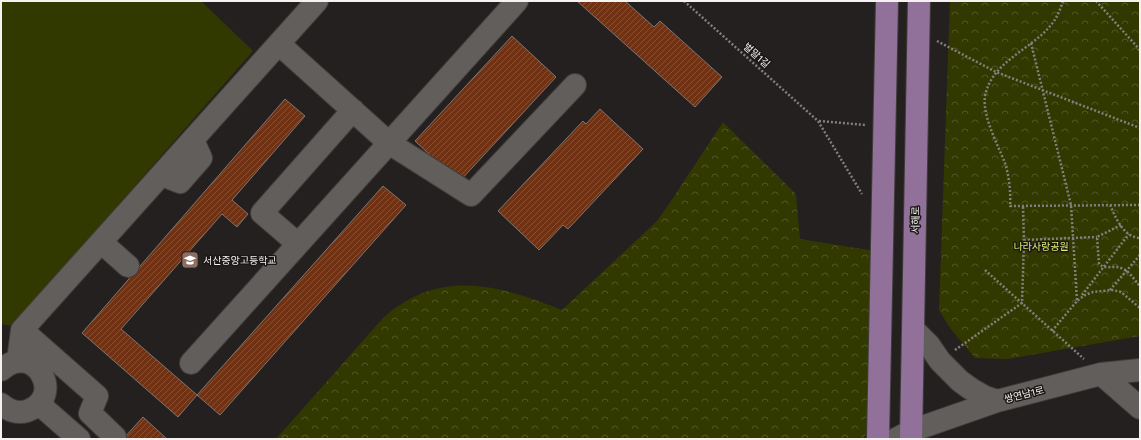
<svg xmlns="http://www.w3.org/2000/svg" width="1141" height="440" font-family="'Fira Sans Condensed','Noto Sans KR',sans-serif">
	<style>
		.park { fill: url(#park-crowns) }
		.pitch { fill: #323900 }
		.building { fill: url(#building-hatch); stroke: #7b7674 }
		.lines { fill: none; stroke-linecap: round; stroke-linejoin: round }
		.minor-casing { stroke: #413d3c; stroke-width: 24 }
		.major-casing { stroke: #413d3c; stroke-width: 24 }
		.path { stroke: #837f7e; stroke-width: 2.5; stroke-dasharray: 2 2; stroke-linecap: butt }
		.minor { stroke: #625e5c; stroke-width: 22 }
		.major { stroke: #917199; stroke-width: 22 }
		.labels { text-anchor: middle; stroke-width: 3; stroke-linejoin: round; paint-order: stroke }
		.street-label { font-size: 10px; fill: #f5f2f1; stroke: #1b1716 }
		.park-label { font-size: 10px; fill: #dcef71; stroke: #1b1716 }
		.poi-label { font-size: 10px; fill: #f5f2f1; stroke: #1b1716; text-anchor: start }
	</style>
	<defs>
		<pattern id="park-crowns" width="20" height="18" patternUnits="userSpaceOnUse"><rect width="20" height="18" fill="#323900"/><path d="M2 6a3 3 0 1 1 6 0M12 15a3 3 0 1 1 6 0" fill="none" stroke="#505626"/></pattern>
		<pattern id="building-hatch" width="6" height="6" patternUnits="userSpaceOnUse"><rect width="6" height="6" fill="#703213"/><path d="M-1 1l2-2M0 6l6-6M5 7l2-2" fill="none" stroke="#855036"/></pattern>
	</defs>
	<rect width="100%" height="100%" fill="#24201f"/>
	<path class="park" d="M950,1h190v335l-132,23 -33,-1 -25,-30 -11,-18z
		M723,122l73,72 4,45 75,12 -5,178 -7,10h-587l107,-121c57,-51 116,-33 179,-8l95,-89 12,-17z"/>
	<path class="pitch" d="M1,1h200l52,50 -241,275 -11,-2z"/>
	<path class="building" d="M577,1h48l29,26 6,-6 62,56 -27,30z
		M512,36l44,41 -97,105 -44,-41z
		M285,99l20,17 -73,84 16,14 -11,13 -15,-13 -101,115 76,66 -19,22 -96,-84z
		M600,109l43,40 -75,80 -5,-4 -24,25 -41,-39 85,-90 3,3z
		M383,186l23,19 -186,210 -23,-20z
		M143,417l24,22h-44z"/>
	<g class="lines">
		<defs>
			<path id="minor" d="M279,44l110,99 82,52 104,-110
				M162,175l18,7 21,-24 -8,-18
				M101,242l27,24
				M298,244l-36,-31 91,-103
				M913,329l16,16 11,16 20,20 11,8 14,8 12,4
				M22,330l75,66 -7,17 25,24
				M18,361l4,-31 295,-329
				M191,363l326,-362
				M1,370c33,-30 66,27 26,41 -10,3 -19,-1 -26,-7
				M1101,374l39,34
				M39,404l40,35
				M896,439l15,-8 86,-30 104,-27 39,-4"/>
			<path id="major" d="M878,439l9,-438
				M911,439l8,-438"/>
		</defs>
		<use href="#minor" class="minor-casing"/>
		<use href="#major" class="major-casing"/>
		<path class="path" d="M684,1l134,120 44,73
			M1063,1c-3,9 -6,17 -12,24 -20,25 -59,36 -66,71 -3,20 13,49 20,67 4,13 6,29 5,43l130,-1
			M1096,1l44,49
			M937,41l59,31 144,56
			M1031,43l40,162 6,96
			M819,121l47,4
			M1110,205c6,13 13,32 30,33
			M1121,225l-24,12 2,27c7,6 15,1 22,4 9,3 13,12 19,18
			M1024,240l73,-3
			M985,270l99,89
			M1110,290l30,-35
			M1082,295l47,-61
			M1052,331l25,-30 8,-6 8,-3 19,-2 9,2 19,16
			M955,350l67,-47 2,-63 -1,-34"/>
		<use href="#minor" class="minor"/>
		<use href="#major" class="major"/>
	</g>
	<defs>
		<symbol id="school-square" viewBox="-11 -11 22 22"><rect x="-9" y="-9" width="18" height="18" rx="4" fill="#8d6e63" stroke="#1b1716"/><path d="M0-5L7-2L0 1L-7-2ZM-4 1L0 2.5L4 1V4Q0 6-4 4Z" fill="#fff"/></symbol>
	</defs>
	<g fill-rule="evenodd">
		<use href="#school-square" x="180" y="250" width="20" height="20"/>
	</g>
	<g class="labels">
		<g class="street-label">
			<text transform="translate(757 55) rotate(42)" y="4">벌말1길</text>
			<text transform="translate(915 220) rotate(-89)" y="4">서해로</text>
			<text transform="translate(1024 394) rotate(-14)" y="4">쌍연남1로</text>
		</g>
		<g class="park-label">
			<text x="1041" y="250">나라사랑공원</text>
		</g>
		<g class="poi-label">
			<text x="203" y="264">서산중앙고등학교</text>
		</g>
	</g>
	<rect width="1141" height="440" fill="none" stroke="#f5f2f1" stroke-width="4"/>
</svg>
